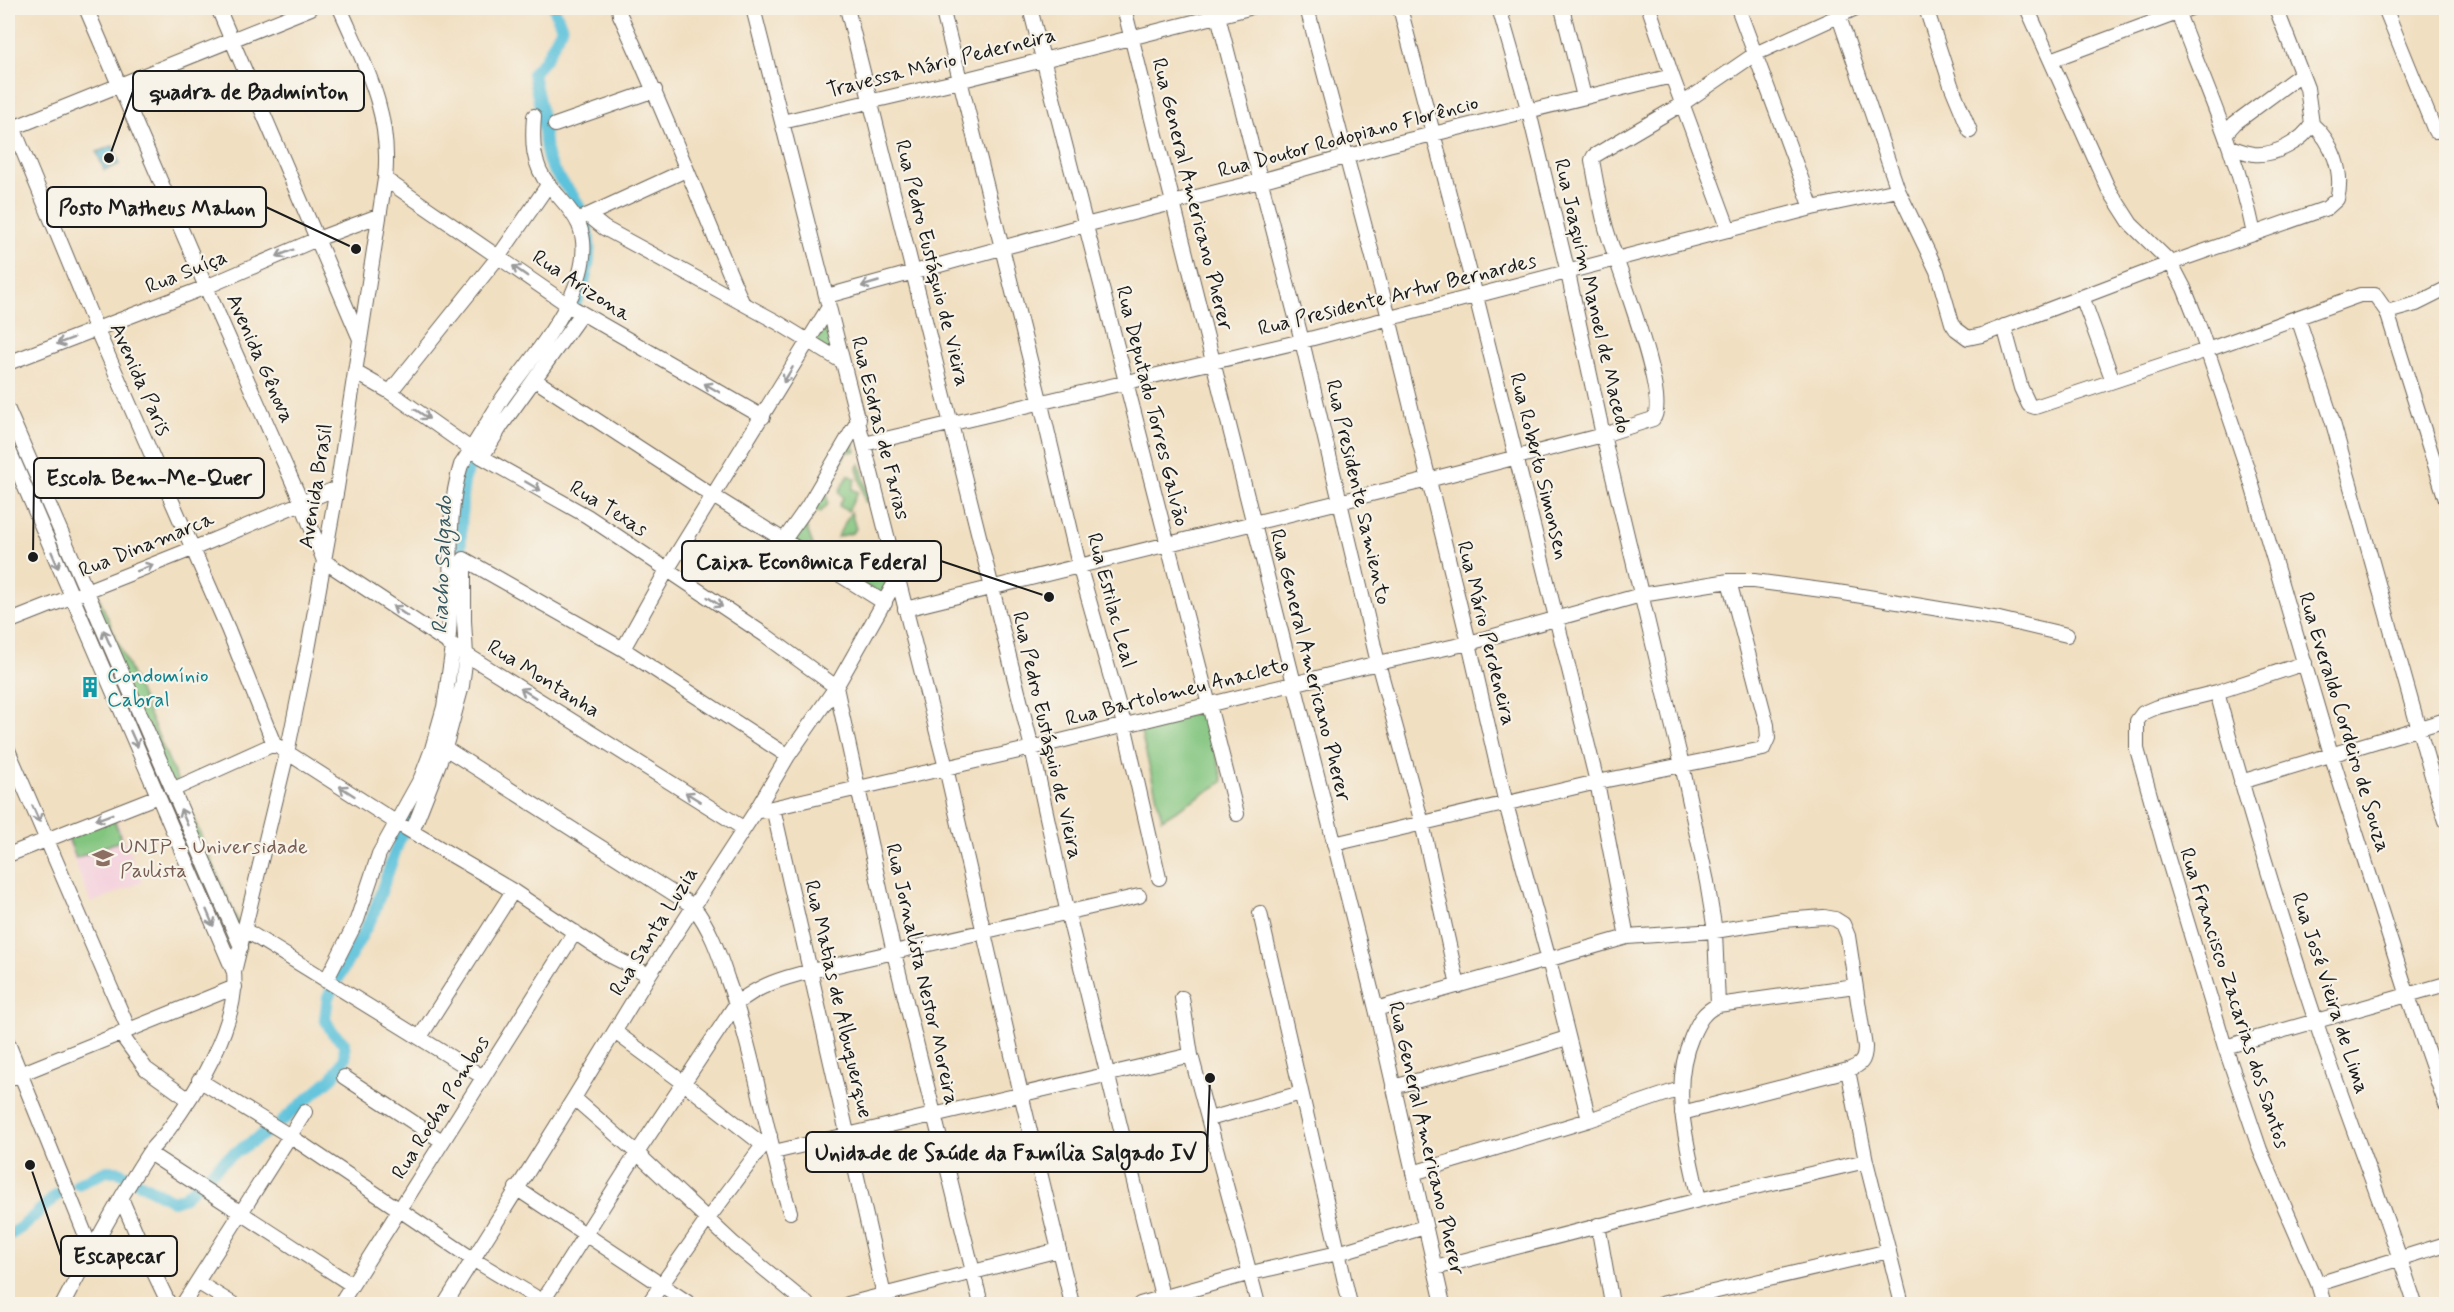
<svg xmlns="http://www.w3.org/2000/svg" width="2454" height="1312" font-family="Mynerve,sans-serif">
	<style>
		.built { fill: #f4cfdd }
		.green { fill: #82c57f; stroke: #4f704e; stroke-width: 1.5 }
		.water { fill: #5dc2db; stroke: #3c6f7c; stroke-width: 1.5 }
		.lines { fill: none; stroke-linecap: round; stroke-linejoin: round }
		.canal { stroke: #5dc2db; stroke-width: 12 }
		.minor-casing { stroke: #676056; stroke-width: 16 }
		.minor { stroke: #fff; stroke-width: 14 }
		.oneway { stroke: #999 }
		.labels { text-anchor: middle; stroke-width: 4.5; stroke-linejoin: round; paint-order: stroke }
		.street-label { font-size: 21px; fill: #1c1c1c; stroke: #f7f3e8 }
		.culture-label { font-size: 21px; fill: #0d838f; stroke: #f7f3e8; text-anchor: start }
		.education-label { font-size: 21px; fill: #785e54; stroke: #f7f3e8; text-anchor: start }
		.water-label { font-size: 22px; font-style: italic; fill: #33565f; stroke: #f7f3e8 }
		.leader { fill: none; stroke: #1c1c1c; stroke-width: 2 }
		.callout-dot { fill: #1c1c1c; stroke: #f7f3e8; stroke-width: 2 }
		.callout { fill: #f7f3e8; stroke: #1c1c1c; stroke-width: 2 }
		.callout-label { font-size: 22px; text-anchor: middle; font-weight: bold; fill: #1c1c1c }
	</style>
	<rect width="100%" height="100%" fill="#f7f3e8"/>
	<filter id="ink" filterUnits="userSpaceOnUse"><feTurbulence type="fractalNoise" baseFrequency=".0167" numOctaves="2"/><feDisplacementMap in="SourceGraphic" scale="12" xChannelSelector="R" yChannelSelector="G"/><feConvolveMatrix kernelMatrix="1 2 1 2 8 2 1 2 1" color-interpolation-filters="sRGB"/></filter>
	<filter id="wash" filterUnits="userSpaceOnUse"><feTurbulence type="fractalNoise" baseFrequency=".008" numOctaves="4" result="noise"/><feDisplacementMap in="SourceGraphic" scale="24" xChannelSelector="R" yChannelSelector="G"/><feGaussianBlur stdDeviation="1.35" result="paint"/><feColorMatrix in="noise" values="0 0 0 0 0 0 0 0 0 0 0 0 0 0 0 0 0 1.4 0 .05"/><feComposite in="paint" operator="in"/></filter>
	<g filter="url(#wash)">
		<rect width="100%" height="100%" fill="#f1dfc1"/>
		<path class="built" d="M114,814l28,68 -51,21 -27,-70z"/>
		<path class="green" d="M829,320l5,34 -20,-11z
			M852,442l4,9 -9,1 -21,37 2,15 -8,8h-11z
			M860,464l11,41 -6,-4 -8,-34z
			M848,475l7,4 -3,10 6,3 -10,19 -9,-5 4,-8 -4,-6z
			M851,512l5,17 -4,4 -15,4z
			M804,520l4,3 -2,3 8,22 6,4 -2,3 -26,-16z
			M880,544l9,34 -7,18 -53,-34 2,-4 35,22 17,-10 -7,-25z
			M94,586l152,355 -7,22 -161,-371z
			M1206,711l17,71 -61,37 -23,-95z
			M113,817l9,23 -46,18 -9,-23z"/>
		<path class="water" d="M113,146l7,18 -16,6 -7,-18z"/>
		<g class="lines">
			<path class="canal" d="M541,359c32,-46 67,-99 37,-155 -8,-15 -22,-26 -29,-42 -4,-11 -4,-19 -5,-31 -1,-19 -8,-39 -11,-58l13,-15 16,-30 -8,-20
				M460,570l2,-73 3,-22 18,-29
				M282,1121l51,-44 12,-19 -1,-15 -12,-11 -7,-13 3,-22 45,-82 27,-77 10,-17
				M78,1184l29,-13h10l56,30 11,-4 43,-39 46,-30
				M8,1236l14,-9 36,-33"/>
		</g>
	</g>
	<g filter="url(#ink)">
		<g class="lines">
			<defs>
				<path id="minor" d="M86,8l120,279 95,214 23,60 132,87 287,180
					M218,8l142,331
					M619,8l1,7c44,94 81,192 122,287
					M753,8l193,760 75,326 51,210
					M847,8l185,740 36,166 96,390
					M942,8l99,396 38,161 45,159 35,154
					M1030,8l207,806
					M1124,8l252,1001 67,295
					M1216,8l86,333 76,322 44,160 36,163
					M1307,8l82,310 80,325 37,161 43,156 40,160
					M1400,8l76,288 121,486 30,155
					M1499,8l30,104 39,161 35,162 79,330 25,117 8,49 3,74
					M1562,8l22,89
					M1649,8l23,68 57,154
					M1738,8l74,200
					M1836,8l62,182 39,81 15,52 4,6 12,9 14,-3 189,-72 156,-55 10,-9c7,-26 -4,-57 -25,-75
					M1926,8l25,77 19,46
					M2027,8l81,180 23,36 40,39 13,25 14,35 49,145 84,286 77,242 38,109
					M2176,8c28,75 62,147 78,226
					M2385,8l50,123
					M2051,60l140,-52
					M8,115l88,213 132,301 46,115 123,79 116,68 94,63 42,21
					M782,122l177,-41 290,-73
					M555,125l100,-35
					M8,130l303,-122
					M2226,133l9,-10 66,-49
					M2230,147c8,3 16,6 24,7 20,2 48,-12 58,-30l-5,-36 -31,-80
					M385,179l183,126 195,112
					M588,215l16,13 173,94 64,39
					M586,216l100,-46
					M827,296l258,-71 175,-44 128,-36 284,-69
					M2083,299l30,82
					M2387,312l29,-8 30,-15
					M2298,318l35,105 101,360 12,38
					M2004,326l17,62 8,17 6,2 172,-57 153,-55h15l12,17 59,188
					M8,363l198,-76 111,-48 61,-23
					M355,372l35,20 92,65 105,59 178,119 71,52 58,266 87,351
					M535,380l178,116 172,107
					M390,392l109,-136 49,-71
					M8,410l233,537
					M864,444l438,-103 510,-133 86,-18
					M8,448l226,524c5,52 -38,121 -68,161 -6,7 -13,13 -18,21 -31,48 -59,100 -85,150
					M482,457l19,-31 81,-113
					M784,540l24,-34 51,-87
					M905,609l523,-129 175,-45 50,-16c18,-20 -39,-161 -47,-191 -6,-22 -10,-46 -14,-68l2,-4 88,-52 73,-50 101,-46
					M8,622l184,-73 145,-61
					M448,644c7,-59 -5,-122 13,-179 14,-21 27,-44 41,-66 29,-42 100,-118 77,-174 -7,-16 -19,-26 -30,-40 -17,-20 -17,-44 -15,-69
					M623,649l44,-79 162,-263
					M2305,663l-88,29 -60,15 -14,6 -6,8v28l28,100 60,198 35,103 58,134 6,20
					M2217,692c29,111 63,221 99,330 31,95 69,187 99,282
					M445,748l248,158c18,23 26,48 35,75 27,75 38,155 62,231
					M8,750l121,280
					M2241,782l205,-62
					M172,790l102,-46
					M773,808l113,496
					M755,812l277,-64 346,-85 91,-20 172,-48 88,-14h25l90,12 155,26 68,16
					M412,832l33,-84 17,-62 4,-31 -2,-34v-62l159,90 165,107
					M1334,844l263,-62 166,-33 5,-11 -1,-13 -38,-144
					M8,855l150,-59
					M1260,913l90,391
					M245,930l238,147
					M234,972l53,-219 20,-98 30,-167 48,-309c7,-65 -20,-114 -45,-171
					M326,981l31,-61 22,-66 42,-76 11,-29 12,-42 9,-60
					M1182,998l9,57 67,249
					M1376,1009l251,-72 88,-6 68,-11 41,-3 11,2 8,5 5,12 17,111c0,14 -4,18 -17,23l-166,43
					M615,1032l69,51 79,62
					M120,1033l26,36 42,30
					M420,1037l93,-146
					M8,1043l84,208
					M2225,1047l221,-63
					M1848,1070l18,91 36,143
					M344,1077l98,64
					M8,1079l227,-92
					M199,1080l91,56 184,124 73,44
					M1393,1087l116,-31 58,-18
					M574,1098l63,55 97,91 73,60
					M1209,1119l92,-26
					M774,1152l417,-97
					M149,1153l203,132
					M1413,1173l176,-53 91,-31
					M516,1188l174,116
					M121,1198l26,60 22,46
					M1699,1200c-11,-54 -30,-111 -7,-164 7,-15 11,-24 26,-31l137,-19
					M1598,1225l14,79
					M1435,1268l264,-68 167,-39
					M197,1282l36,22
					M2318,1284l128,-40
					M183,1304l122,-192
					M340,1304l235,-372
					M445,1304l129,-206 75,-123 106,-163 33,-56 48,-69 61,-108
					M541,1304l96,-151 99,-149c23,-19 47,-26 75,-33l328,-75
					M648,1304l59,-84 63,-84
					M848,1304l211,-54
					M1140,1304l111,-31 87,-20 87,-26
					M1661,1304l228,-53"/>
			</defs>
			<use href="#minor" class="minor-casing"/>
			<use href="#minor" class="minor"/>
		</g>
		<defs><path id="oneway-shaft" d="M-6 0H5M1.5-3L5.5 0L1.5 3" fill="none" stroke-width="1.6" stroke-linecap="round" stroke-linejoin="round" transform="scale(1.5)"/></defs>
		<g class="oneway">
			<use href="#oneway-shaft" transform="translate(285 253) rotate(158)"/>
			<use href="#oneway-shaft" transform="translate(520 271) rotate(-145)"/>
			<use href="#oneway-shaft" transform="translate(870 284) rotate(164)"/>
			<use href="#oneway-shaft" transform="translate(65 341) rotate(159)"/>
			<use href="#oneway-shaft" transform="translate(788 375) rotate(121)"/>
			<use href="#oneway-shaft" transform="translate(712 388) rotate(-150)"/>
			<use href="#oneway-shaft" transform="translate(422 414) rotate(34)"/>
			<use href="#oneway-shaft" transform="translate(533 486) rotate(30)"/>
			<use href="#oneway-shaft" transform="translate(55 560) rotate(67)"/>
			<use href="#oneway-shaft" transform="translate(145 568) rotate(-22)"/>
			<use href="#oneway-shaft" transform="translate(715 602) rotate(34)"/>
			<use href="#oneway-shaft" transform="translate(400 611) rotate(-146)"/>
			<use href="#oneway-shaft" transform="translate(107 638) rotate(-114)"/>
			<use href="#oneway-shaft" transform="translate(528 693) rotate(-148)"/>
			<use href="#oneway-shaft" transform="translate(134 739) rotate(66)"/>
			<use href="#oneway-shaft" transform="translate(347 791) rotate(-147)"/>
			<use href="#oneway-shaft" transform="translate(693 797) rotate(-148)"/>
			<use href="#oneway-shaft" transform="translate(36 814) rotate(66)"/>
			<use href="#oneway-shaft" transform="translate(104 817) rotate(159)"/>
			<use href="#oneway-shaft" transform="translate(184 817) rotate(-113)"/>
			<use href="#oneway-shaft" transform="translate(210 918) rotate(67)"/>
		</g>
	</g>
	<defs>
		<symbol id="building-bare" viewBox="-9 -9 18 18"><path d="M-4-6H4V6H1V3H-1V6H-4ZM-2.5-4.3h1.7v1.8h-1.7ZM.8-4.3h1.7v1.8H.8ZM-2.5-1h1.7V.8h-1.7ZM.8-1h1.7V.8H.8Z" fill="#0f9aa8" stroke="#f7f3e8" stroke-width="2.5" paint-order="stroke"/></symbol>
		<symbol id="university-bare" viewBox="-9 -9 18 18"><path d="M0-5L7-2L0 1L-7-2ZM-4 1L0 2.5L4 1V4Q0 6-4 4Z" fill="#8d6e63" stroke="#f7f3e8" stroke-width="2.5" paint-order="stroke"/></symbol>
	</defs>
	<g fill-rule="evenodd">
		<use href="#building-bare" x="75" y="672" width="30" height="30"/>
		<use href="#university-bare" x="88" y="843" width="30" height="30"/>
	</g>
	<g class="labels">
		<g class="street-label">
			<text transform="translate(941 62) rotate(-14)" y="7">Travessa Mário Pederneira</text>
			<text transform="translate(1348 136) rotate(-15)" y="7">Rua Doutor Rodopiano Florêncio</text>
			<text transform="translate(1193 194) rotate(76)" y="7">Rua General Americano Pherer</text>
			<text transform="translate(933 263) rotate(76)" y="7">Rua Pedro Eustáquio de Vieira</text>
			<text transform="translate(186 271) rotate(-22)" y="7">Rua Suíça</text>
			<text transform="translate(582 285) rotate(33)" y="7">Rua Arizona</text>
			<text transform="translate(1397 294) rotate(-14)" y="7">Rua Presidente Artur Bernardes</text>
			<text transform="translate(1593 296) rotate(77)" y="7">Rua Joaquim Manoel de Macedo</text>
			<text transform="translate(261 358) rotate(66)" y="7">Avenida Gênova</text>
			<text transform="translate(141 379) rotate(66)" y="7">Avenida Paris</text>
			<text transform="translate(1153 406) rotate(76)" y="7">Rua Deputado Torres Galvão</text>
			<text transform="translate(881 428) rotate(76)" y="7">Rua Esdras de Farias</text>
			<text transform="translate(1540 466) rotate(76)" y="7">Rua Roberto Simonsen</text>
			<text transform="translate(315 486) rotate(-81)" y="7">Avenida Brasil</text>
			<text transform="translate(1359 492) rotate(77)" y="7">Rua Presidente Samiento</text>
			<text transform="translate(609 508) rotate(32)" y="7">Rua Texas</text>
			<text transform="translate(146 544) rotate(-22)" y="7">Rua Dinamarca</text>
			<text transform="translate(1112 600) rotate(75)" y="7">Rua Estilac Leal</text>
			<text transform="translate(1487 633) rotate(76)" y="7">Rua Mário Perdeneira</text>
			<text transform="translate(1311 665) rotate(76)" y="7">Rua General Americano Pherer</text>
			<text transform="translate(544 678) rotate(32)" y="7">Rua Montanha</text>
			<text transform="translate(1177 691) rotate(-14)" y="7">Rua Bartolomeu Anacleto</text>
			<text transform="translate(2345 722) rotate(73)" y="7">Rua Everaldo Cordeiro de Souza</text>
			<text transform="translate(1048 735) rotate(77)" y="7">Rua Pedro Eustáquio de Vieira</text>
			<text transform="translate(653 931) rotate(-58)" y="7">Rua Santa Luzia</text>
			<text transform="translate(923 974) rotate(77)" y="7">Rua Jornalista Nestor Moreira</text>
			<text transform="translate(2331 993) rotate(72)" y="7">Rua José Vieira de Lima</text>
			<text transform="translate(2235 998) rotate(72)" y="7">Rua Francisco Zacarias dos Santos</text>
			<text transform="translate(839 999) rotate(77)" y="7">Rua Matias de Albuquerque</text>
			<text transform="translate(440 1107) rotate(-58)" y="7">Rua Rocha Pombos</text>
			<text transform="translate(1427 1138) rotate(77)" y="7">Rua General Americano Pherer</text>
		</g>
		<g class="culture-label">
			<text x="107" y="682">Condomínio<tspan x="107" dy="24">Cabral</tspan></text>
		</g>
		<g class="education-label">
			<text x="120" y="853">UNIP - Universidade<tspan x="120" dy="24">Paulista</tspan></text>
		</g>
		<g class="water-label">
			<text transform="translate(441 565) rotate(-88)" y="8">Riacho Salgado</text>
		</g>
	</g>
	<path class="leader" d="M109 158L133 91M356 249L266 207M33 557L34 478M1049 597L941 561M1210 1078L1207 1152M30 1165L61 1256"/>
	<g class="callout-dot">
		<circle cx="109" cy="158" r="6"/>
		<circle cx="356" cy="249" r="6"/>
		<circle cx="33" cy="557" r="6"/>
		<circle cx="1049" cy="597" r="6"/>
		<circle cx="1210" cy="1078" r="6"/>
		<circle cx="30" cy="1165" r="6"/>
	</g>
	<g class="callout">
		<rect x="133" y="71" width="231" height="40" rx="6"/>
		<rect x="47" y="187" width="219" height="40" rx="6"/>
		<rect x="34" y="458" width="230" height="40" rx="6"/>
		<rect x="682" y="541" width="259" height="40" rx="6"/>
		<rect x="806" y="1132" width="401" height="40" rx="6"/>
		<rect x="61" y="1236" width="116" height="40" rx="6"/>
	</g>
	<g class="callout-label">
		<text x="249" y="99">quadra de Badminton</text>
		<text x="157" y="215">Posto Matheus Mahon</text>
		<text x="149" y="485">Escola Bem-Me-Quer</text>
		<text x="811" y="569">Caixa Econômica Federal</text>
		<text x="1006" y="1160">Unidade de Saúde da Família Salgado IV</text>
		<text x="119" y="1263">Escapecar</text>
	</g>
	<rect width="2454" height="1312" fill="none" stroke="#f7f3e8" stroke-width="30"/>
</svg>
